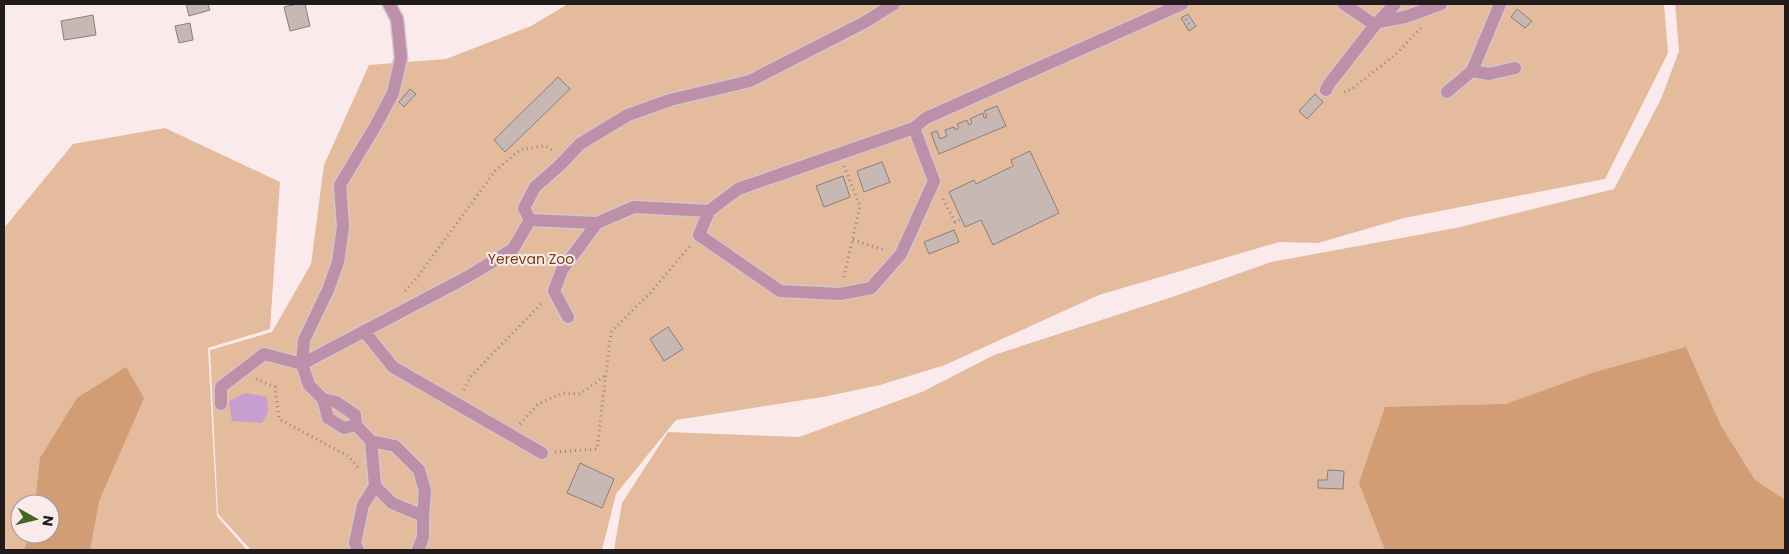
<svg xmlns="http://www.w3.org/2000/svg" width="1789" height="554" font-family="Poppins,sans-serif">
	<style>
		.green { fill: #e4bb9d; fill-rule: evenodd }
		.forest { fill: #d29c74 }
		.water { fill: #c79ed0 }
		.building { fill: #c8b8b4; stroke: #8c7d7a }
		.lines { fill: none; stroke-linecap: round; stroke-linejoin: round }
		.minor-casing { stroke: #d4c5c7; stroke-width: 15 }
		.path { stroke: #928688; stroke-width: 3; stroke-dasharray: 1 4; stroke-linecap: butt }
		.minor { stroke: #bd8fa8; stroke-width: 12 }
		.labels { text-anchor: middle; stroke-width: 4; stroke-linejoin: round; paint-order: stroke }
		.park-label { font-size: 14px; fill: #744011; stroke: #fbeaec }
	</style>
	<rect width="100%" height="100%" fill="#fbeaec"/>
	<path class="green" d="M568,4h1096l4,49 -63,126 -201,39 -86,25 -39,-1 -180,53 -154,70 -65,20 -57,12 -147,23 -60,74 -14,56h-351l-33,-36 -8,-164 62,-18 39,-68 13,-99 45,-100 77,-6 85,-33z
		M1675,4h110v546h-1171l8,-47 46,-71 131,5 123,-45 72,-37 184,-60 93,-33 185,-34 158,-39 47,-90 18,-48z
		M165,128l115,54 -10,147 -62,19 9,168 30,34h-243v-322l69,-84zM20,504h30v30h-30z"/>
	<path class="forest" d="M1686,347l35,79 34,54 30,20v50h-400l-26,-67 26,-76 121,-3 89,-32z
		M126,367l18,31 -45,103 -9,49h-66l6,-16h20v-30h-15l5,-46 37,-60z"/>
	<path class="water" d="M246,393l21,4 1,15 -6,11 -30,-2 -3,-20z"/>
	<path class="building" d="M186,4h22l2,6 -21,6z
		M297,4h8l5,22 -20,5 -6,-24z
		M1517,9l15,12 -7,7 -14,-11z
		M1188,14l8,12 -7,5 -8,-13z
		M93,15l3,20 -32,5 -3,-19z
		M190,23l3,17 -14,3 -4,-17z
		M558,77l12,12 -65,63 -11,-12z
		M410,89l6,5 -12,13 -5,-5z
		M1315,94l8,8 -16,17 -8,-8z
		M997,106l9,20 -67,28 -8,-21 6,-2 3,8 7,-3 -2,-6 9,-3 1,3 4,-2 -2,-4 10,-4 2,5 3,-2 -2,-4 13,-6 1,5 3,-1 -3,-6z
		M1030,151l29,62 -66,32 -12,-25 -16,7 -16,-35 25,-12 2,4 37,-18 -2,-6z
		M882,162l8,20 -26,10 -7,-21z
		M843,176l7,21 -26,10 -8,-21z
		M954,230l5,12 -30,12 -5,-12z
		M668,327l15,22 -19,12 -14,-22z
		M580,463l34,16 -12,29 -35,-15z
		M1328,470l16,1 -1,18 -25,-1v-8h9z"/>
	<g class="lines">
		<defs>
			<path id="minor" d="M1344,4l31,21 20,-21
				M1378,22l27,-5 36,-13
				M1472,71l17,3 26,-6
				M1326,90l3,-6 46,-59
				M1447,92l25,-21 28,-67
				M709,211l-10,24 81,56 60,3 31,-6 30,-34 33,-73 -20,-53
				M530,220l-6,-12 11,-21 24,-21 21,-22 48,-29 42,-15 80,-19 115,-59 29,-18
				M568,317l-14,-26 8,-21 35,-47
				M364,331l29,36 149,86
				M323,399l13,3 19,13 1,10 15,16 4,45 -12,19 -8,38 3,7
				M221,404v-17l43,-33 38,10 2,-24 24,-50 10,-28 5,-35 -3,-42 36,-60 17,-32 8,-35 -4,-39 -8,-15
				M356,425l-12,3 -16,-10 -5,-19 -14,-14 -7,-21 167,-88 44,-27 17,-29 67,3 37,-16 75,4 29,-22 176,-61 12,-10 256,-114
				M371,441l24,5 24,24 6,21 -2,25 -31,-13 -17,-17
				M418,550l5,-13v-21"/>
		</defs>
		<use href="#minor" class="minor-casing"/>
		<path class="path" d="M1186,19l5,8
			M1344,92l8,-3 45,-36 24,-25
			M844,166l16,40 -16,71
			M943,199l12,23 6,-3
			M853,240l32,10
			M405,291l11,-12 79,-108 26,-22 24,-3 9,5
			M256,379l19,8 4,32 69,37 10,11
			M464,390l6,-13 73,-75
			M520,424l18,-20 25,-11 17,1 26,-19
			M555,452l42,-3 14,-117 39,-39 40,-47"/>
		<use href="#minor" class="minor"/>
	</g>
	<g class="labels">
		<g class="park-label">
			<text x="531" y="264">Yerevan Zoo</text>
		</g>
	</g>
	<rect width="1789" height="554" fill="none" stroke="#211b1c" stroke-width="10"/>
	<g transform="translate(35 519) rotate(98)"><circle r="24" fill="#fbeaec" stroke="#a49799"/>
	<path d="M0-4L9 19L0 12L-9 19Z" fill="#44661e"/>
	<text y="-8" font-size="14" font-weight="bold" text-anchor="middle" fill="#211b1c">N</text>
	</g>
</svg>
